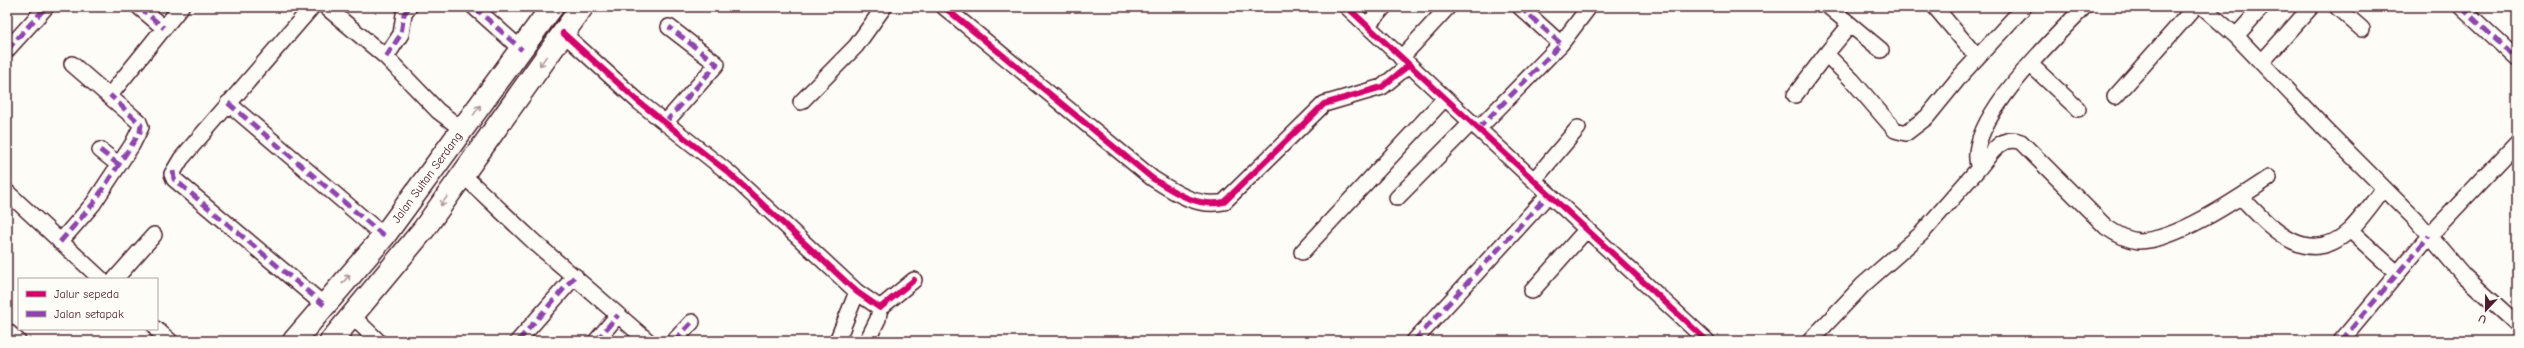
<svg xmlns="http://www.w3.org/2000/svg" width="2524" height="348" font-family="'Comic Neue',sans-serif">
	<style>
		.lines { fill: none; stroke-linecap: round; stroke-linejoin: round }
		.minor-casing { stroke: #4a1f2b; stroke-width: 18 }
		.highway-casing { stroke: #4a1f2b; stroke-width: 25 }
		.minor { stroke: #fdfcf7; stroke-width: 15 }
		.highway { stroke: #fdfcf7; stroke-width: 22 }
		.quiet { stroke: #8e44ad; stroke-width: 5; stroke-dasharray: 10 5; stroke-linecap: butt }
		.cycleway-casing { stroke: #fdfcf7; stroke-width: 8 }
		.cycleway { stroke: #d6006c; stroke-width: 6 }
		.oneway { stroke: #ac999b }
		.labels { text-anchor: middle; stroke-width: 3; stroke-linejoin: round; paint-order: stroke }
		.street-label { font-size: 12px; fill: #4a1f2b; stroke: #fdfcf7 }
	</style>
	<rect width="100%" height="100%" fill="#fdfcf7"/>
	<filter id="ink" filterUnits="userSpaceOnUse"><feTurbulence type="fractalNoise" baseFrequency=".025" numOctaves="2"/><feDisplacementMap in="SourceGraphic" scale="8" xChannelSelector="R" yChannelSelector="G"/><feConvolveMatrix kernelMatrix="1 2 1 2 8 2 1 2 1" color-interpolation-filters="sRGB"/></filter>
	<g filter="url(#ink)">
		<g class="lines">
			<defs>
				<path id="minor" d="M139,7l25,21
					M312,7l-131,152 -9,15 2,5 150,126
					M326,7l60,50 52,54 25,19
					M474,7l48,43
					M944,7l208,171c22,14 45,30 72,24l100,-98 58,-17 27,-22
					M1347,7l360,334
					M1520,7l41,37
					M1829,7l52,43
					M1935,7l42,50
					M2203,7l33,29 90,94 90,90 48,56 53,48
					M2337,7l25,22
					M2461,7l56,52
					M1367,25l17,-18
					M563,33l76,69 90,71 128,119 23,16 34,-28
					M2236,36l26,-29
					M7,50l39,-43
					M1826,54l24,-29
					M386,57l15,-23 3,-20 5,-7
					M1401,58l47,-51
					M2262,62l49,-55
					M2031,65l47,44
					M110,95l71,-88
					M1795,95l31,-41 26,26 43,50 11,3 21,-16 35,-43 62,-67
					M2115,97l80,-90
					M801,102l55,-56 28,-39
					M228,103l156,133
					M665,123l52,-59 -48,-37
					M1478,129l83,-85 28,-37
					M100,150l19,15
					M1979,168c12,-14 22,-34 42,-26l85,85c10,7 21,13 33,14 37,0 100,-43 130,-63
					M463,175l70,66 115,100
					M1534,180l44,-52
					M7,192l94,87
					M2241,197c30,31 66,73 109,33 12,-12 23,-28 33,-41
					M1397,198l75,-76
					M2350,230l47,43
					M60,242l33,-38 39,-59 9,-18 -2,-5 -67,-58
					M1302,252l143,-154
					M115,279l39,-44
					M1532,291l55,-62
					M352,316l26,25
					M156,329l14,12
					M7,331l11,10
					M518,341l57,-65
					M596,341l22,-26
					M674,341l18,-19
					M837,341l20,-49
					M867,341l11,-22 2,-11
					M1414,341l135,-147
					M1810,341l53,-56 58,-51 58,-66c-18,-43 77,-131 105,-161
					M2341,341l88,-105 88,-93"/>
				<g id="highway">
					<path id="s1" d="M294,341l90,-105 168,-229"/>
					<path d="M331,341l93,-112 158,-222"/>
				</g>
			</defs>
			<use href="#minor" class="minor-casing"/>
			<use href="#highway" class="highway-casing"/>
			<use href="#minor" class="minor"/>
			<use href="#highway" class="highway"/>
			<path class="quiet" d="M139,7l25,21
				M474,7l48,43
				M2461,7l56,52
				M7,50l39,-43
				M386,57l15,-23 3,-20 5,-7
				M228,103l156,133
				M665,123l52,-59 -48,-37
				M1478,129l83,-85 -41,-37
				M100,150l19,15
				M173,171l1,8 150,126
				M60,242l33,-38 47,-72 1,-7 -31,-30
				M518,341l57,-65
				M596,341l22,-26
				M674,341l18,-19
				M1414,341l135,-147
				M2341,341l88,-105"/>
			<defs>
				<path id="cycleway" d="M944,7l208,171c22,14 45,30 72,24l100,-98 58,-17 27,-22
					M1347,7l360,334
					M563,33l76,69 90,71 128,119 23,16 34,-28"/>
			</defs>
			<use href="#cycleway" class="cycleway-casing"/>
			<use href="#cycleway" class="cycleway"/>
		</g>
		<defs><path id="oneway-shaft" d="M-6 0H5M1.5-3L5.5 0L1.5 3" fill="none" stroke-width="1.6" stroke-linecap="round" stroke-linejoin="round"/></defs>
		<g class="oneway">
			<use href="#oneway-shaft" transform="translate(543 61) rotate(125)"/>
			<use href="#oneway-shaft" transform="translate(477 110) rotate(-54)"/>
			<use href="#oneway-shaft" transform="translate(444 201) rotate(126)"/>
			<use href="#oneway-shaft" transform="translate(346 279) rotate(-49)"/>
		</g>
	</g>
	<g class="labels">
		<g class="street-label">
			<text dy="4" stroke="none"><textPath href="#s1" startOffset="211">Jalan Sultan Serdang</textPath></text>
		</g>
	</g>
	<rect width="2524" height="348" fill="none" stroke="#fdfcf7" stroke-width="24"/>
	<rect x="12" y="12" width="2500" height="324" fill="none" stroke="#4a1f2b" stroke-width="1.5" filter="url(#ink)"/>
	<rect x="18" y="278" width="140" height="52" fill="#fdfcf7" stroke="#b5a4a5"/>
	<rect x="26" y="291" width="20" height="6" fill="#d6006c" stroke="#b5a4a5"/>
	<text x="54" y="298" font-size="12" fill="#4a1f2b">Jalur sepeda</text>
	<rect x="26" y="311" width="20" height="6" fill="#8e44ad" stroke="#b5a4a5"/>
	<text x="54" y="318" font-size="12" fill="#4a1f2b">Jalan setapak</text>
	<g transform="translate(2486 310) rotate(202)" stroke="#fdfcf7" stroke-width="3" paint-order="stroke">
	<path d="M0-3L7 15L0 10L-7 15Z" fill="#4a1f2b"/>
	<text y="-6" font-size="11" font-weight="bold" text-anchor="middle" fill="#4a1f2b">U</text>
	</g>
</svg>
